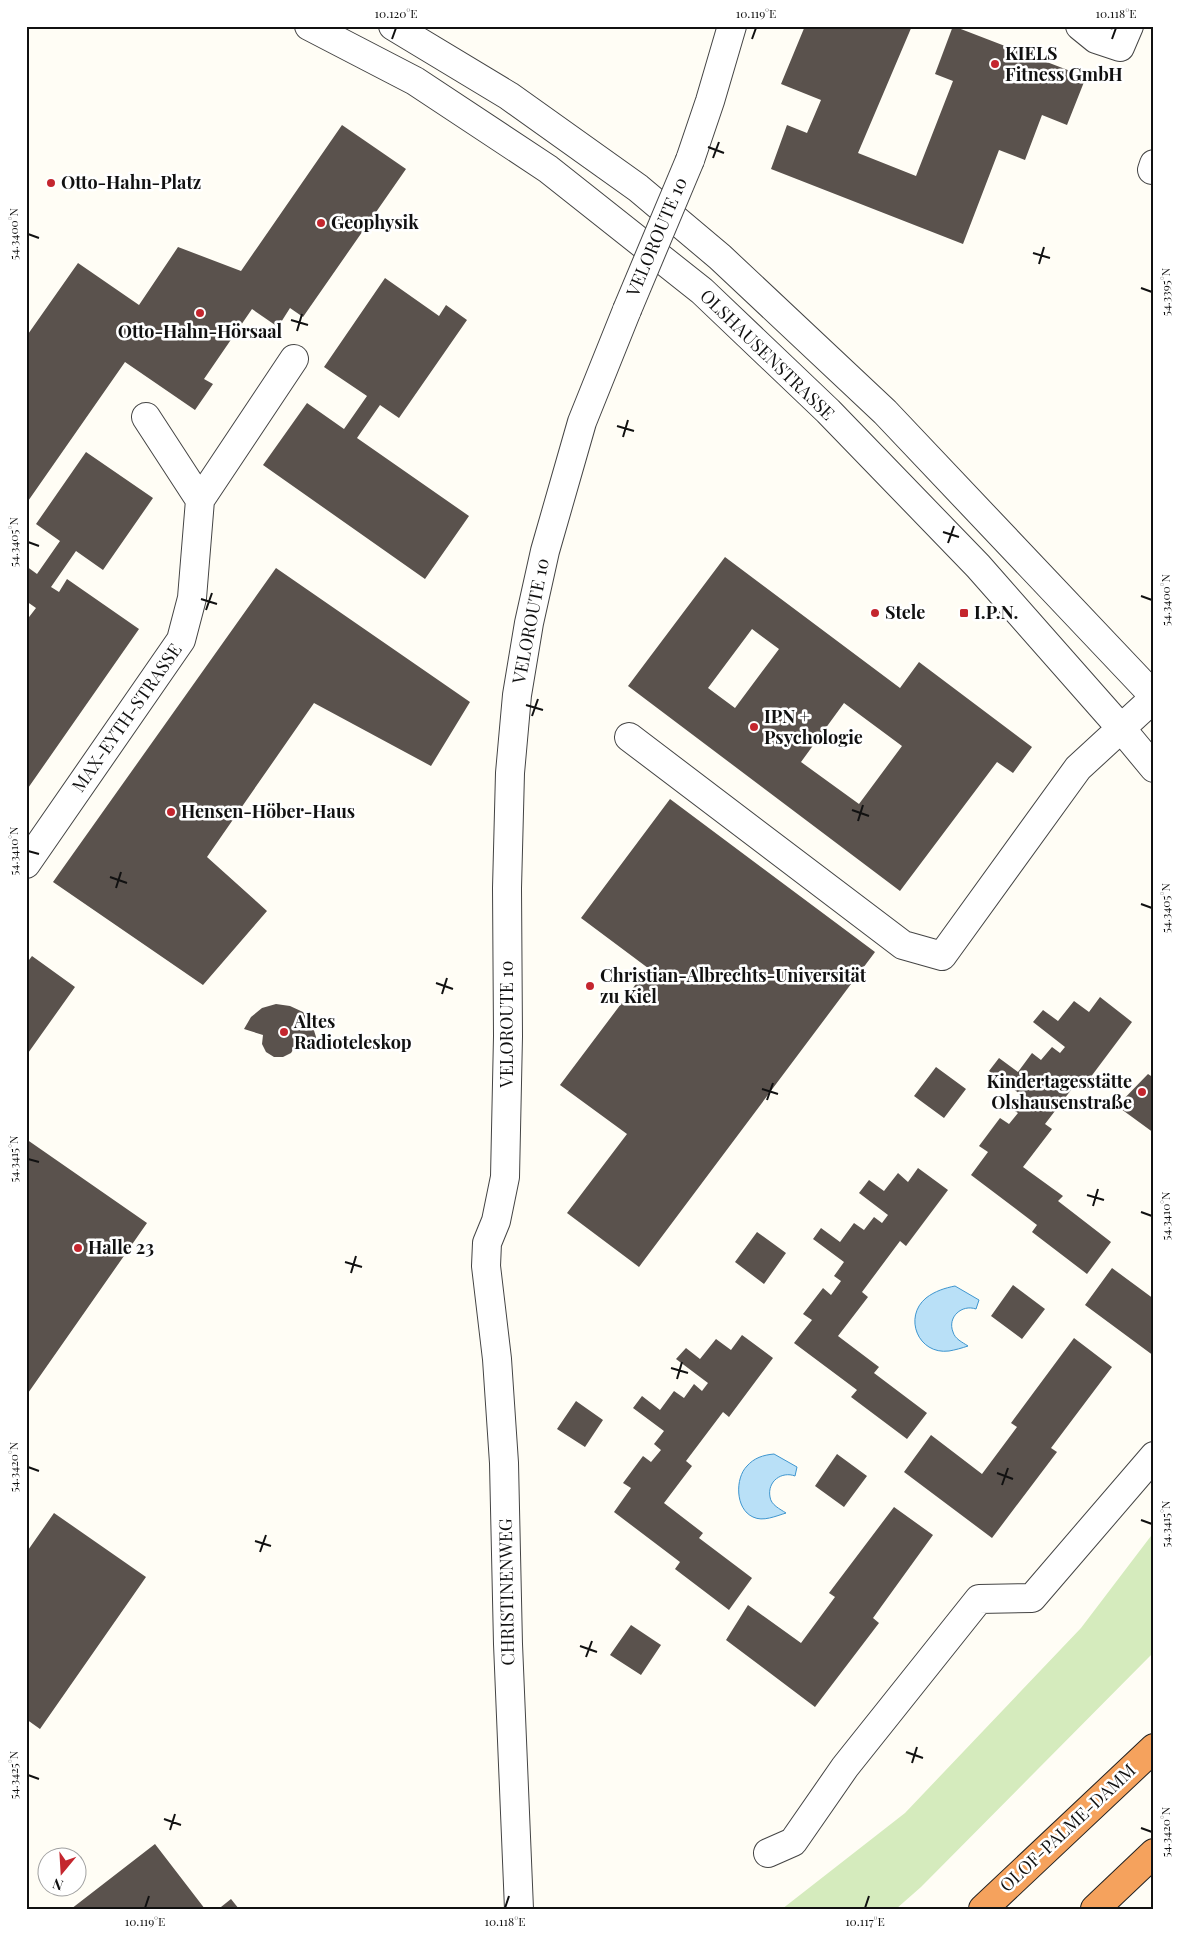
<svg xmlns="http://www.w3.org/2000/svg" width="1180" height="1935" font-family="'Playfair Display',serif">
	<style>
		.green { fill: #d5ebbd }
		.water { fill: #b9e0f7; stroke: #3f96cf }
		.building { fill: #5a524d; fill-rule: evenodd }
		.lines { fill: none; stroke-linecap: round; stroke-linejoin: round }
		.minor-casing { stroke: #444; stroke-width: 30 }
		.highway-casing { stroke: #222; stroke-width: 30 }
		.minor { stroke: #fff; stroke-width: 28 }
		.highway { stroke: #f5a25d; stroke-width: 28 }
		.minor-bridge-casing { stroke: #444; stroke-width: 30; stroke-linecap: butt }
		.minor-bridge { stroke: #fff; stroke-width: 28 }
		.ticks { fill: none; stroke: #111; stroke-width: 2 }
		.poi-dot { fill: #c4262e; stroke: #fff; stroke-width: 2 }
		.labels { text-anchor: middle; stroke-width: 5; stroke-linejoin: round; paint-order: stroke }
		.poi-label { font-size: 18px; font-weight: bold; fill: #111; stroke: #fff; text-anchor: start }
		.street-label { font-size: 18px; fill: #111; stroke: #fff }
		.neatline { fill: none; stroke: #111; stroke-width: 2 }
		.ticks-label { font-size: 12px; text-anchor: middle; fill: #111 }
	</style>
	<rect width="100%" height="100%" fill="#fffdf5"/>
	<path class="green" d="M1154,1532v120l-233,235 -25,22h-114l123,-96 176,-185z"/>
	<path class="water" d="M955,1286l24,14 -3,9c-14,-5 -29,8 -23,23 2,7 9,10 15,14 -6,2 -13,4 -19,5 -31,4 -46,-34 -23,-53 9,-7 19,-10 29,-12z
		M774,1454l23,13 -2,9c-13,-5 -28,5 -25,21 1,8 10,12 16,16 -10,3 -23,9 -33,4 -18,-8 -18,-39 -6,-51 7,-8 16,-11 27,-12z"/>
	<path class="building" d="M805,26h107l-54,127 58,23 37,-95 -18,-7 18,-48 133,51 -19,48 -25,-10 -17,45 -26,-10 -36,94 -192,-75 16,-44 20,8 14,-33 -40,-16z
		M342,125l64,44 -103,148 -13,-9 -12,19 -26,-18 -48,70 9,5 -18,26 -70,-48 -99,142v-167l52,-74 61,42 39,-58 63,24z
		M385,278l54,38 7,-11 21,15 -68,98 -19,-13 -23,33 112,78 -44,63 -162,-114 44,-62 37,26 23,-33 -43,-29z
		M86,452l67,46 -50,72 -27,-19 -25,36 8,5 8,-13 72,50 -113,162v-170l10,-13 -10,-7v-35l11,8 23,-33 -24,-17z
		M725,557l175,131 19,-26 113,85 -19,26 -16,-11 -97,129 -272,-205zM752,629l27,20 -44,59 -27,-20zM844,703l58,43 -43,58 -58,-42z
		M276,568l194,134 -39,64 -117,-63 -107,154 60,54 -64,74 -150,-103z
		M670,799l205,153 -236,315 -72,-54 60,-79 -67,-49 88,-117 -67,-50z
		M32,956l43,31 -49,69v-92z
		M1100,997l32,25 -45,60 -6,-5 -36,47 7,5 -29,38 40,29 -5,5 53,41 -24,32 -55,-42 5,-7 -66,-50 17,-23 -9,-6 21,-28 9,6 9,-11 -8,-5 10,-14 -31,-23 10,-13 19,14 14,-19 9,7 11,-13 8,6 5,-6 -32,-25 10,-12 15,11 16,-20 15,11z
		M276,1004l14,2 13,6 9,12 4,13 -2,14 -18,-6 -5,8 -8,4h-9l-8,-5 -4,-8 1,-9 -19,-6 7,-12 11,-9z
		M936,1067l30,22 -22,29 -30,-22z
		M1148,1074l6,4v55l-37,-27z
		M26,1139l121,84 -121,173z
		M918,1168l30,22 -42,56 -6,-5 -38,51 6,5 -30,39 41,31 -5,6 53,40 -20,26 -56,-42 6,-7 -63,-47 18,-23 -9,-6 20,-26 8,7 10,-14 -7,-5 10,-14 -31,-23 8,-11 19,14 14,-19 10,7 10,-13 8,6 6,-8 -29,-22 10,-13 15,11 14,-18 10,9z
		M757,1232l29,21 -22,31 -29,-22z
		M1112,1268l42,31v57l-69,-51z
		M1013,1285l32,24 -23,30 -31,-23z
		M742,1335l31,23 -44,59 -6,-5 -37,49 6,5 -28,37 39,30 -4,5 53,40 -23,32 -54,-41 5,-7 -66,-50 17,-24 -8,-5 20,-27 8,6 10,-12 -7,-6 10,-13 -31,-23 9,-12 18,14 14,-19 10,7 10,-14 8,7 6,-8 -32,-24 10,-11 14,11 16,-20 15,11z
		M1074,1338l38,29 -61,81 6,4 -65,86 -88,-66 27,-37 51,39 35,-47 -6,-4z
		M576,1401l27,19 -18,27 -28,-18z
		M837,1454l30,22 -23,31 -29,-21z
		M894,1507l39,28 -60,83 6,5 -64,84 -89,-67 22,-35 53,38 34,-46 -6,-4z
		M54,1513l92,64 -106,152 -14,-10v-166z
		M631,1625l30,20 -20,30 -31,-20z
		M155,1844l50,65h-134z
		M231,1899l8,10h-21l3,-2z"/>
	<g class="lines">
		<defs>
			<path id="minor" d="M309,26l106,55 133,88 154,122 126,120 150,155 142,161 34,41
				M393,26l116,70 129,92 82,69 165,155 269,284
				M1080,26l16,13 24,8 9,-21
				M690,160l20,-59 22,-75
				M1152,170l2,-6
				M146,417l54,83
				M629,737l274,208 39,11 136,-188 76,-70
				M26,864l155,-224 11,-42 8,-98 94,-141
				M768,1853l25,-11 52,-75 134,-168 53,-1 122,-142
				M519,1909l-11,-265 -4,-181 -7,-104 -11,-93 1,-23 9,-22 9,-44 3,-141 -1,-148 3,-115 7,-78 12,-72 16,-72 37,-129 45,-112"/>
			<path id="highway" d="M983,1909l171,-161
				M1095,1909l59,-56"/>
		</defs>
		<use href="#minor" class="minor-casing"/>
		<use href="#highway" class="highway-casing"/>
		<use href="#minor" class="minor"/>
		<use href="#highway" class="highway"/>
		<defs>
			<path id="minor-bridge" d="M627,310l63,-150"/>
		</defs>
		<use href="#minor-bridge" class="minor-bridge-casing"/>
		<use href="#minor-bridge" class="minor-bridge"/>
	</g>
	<path class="ticks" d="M392,39l4,-11M752,39l4,-11M1112,39l4,-11M708,147l16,6M713,158l6,-16M28,234l11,4M1033,253l17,5M1039,264l5,-17M1141,288l11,4M291,320l17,5M297,331l5,-17M617,426l17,5M623,437l5,-17M943,532l16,5M28,542l11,4M948,543l6,-17M1141,596l11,4M201,599l16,5M206,610l6,-17M526,705l17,5M532,716l6,-17M852,810l17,6M858,821l5,-16M28,851l11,3M110,877l17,6M116,888l5,-16M1141,904l11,4M436,983l17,6M442,994l5,-16M762,1089l16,5M767,1100l6,-17M28,1159l11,3M1087,1195l17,5M1093,1206l5,-17M1141,1212l11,4M345,1262l17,5M351,1273l5,-17M671,1368l17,5M677,1379l5,-17M28,1467l11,4M997,1473l16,6M1002,1485l6,-17M1141,1520l11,4M255,1541l16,5M260,1552l6,-17M580,1646l17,6M586,1657l6,-16M906,1752l17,6M912,1763l5,-16M28,1775l11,4M164,1819l17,6M1141,1828l11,4M170,1830l5,-16M145,1908l4,-12M505,1908l4,-12M865,1908l4,-12"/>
	<g class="poi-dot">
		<circle cx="995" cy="64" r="5"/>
		<circle cx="51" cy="183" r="5"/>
		<circle cx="321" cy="223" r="5"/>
		<circle cx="200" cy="313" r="5"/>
		<circle cx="875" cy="613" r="5"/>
		<rect x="959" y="608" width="10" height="10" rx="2.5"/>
		<circle cx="754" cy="727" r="5"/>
		<circle cx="171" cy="812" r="5"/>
		<circle cx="590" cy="986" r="5"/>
		<circle cx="284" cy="1032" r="5"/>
		<circle cx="1142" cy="1092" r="5"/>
		<circle cx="78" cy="1248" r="5"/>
	</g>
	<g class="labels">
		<g class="poi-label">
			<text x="1005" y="60">KIELS<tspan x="1005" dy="21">Fitness GmbH</tspan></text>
			<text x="61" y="189">Otto-Hahn-Platz</text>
			<text x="331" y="229">Geophysik</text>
			<text x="200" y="338" text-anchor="middle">Otto-Hahn-Hörsaal</text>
			<text x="885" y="619">Stele</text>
			<text x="974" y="619">I.P.N.</text>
			<text x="764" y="723">IPN +<tspan x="764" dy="21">Psychologie</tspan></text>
			<text x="181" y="818">Hensen-Höber-Haus</text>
			<text x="600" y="982">Christian-Albrechts-Universität<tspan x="600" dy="21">zu Kiel</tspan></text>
			<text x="294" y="1028">Altes<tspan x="294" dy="21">Radioteleskop</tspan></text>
			<text x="1132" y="1088" text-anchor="end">Kindertagesstätte<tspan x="1132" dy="21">Olshausenstraße</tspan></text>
			<text x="88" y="1254">Halle 23</text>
		</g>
		<g class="street-label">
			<text transform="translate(657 237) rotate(-67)" y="6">VELOROUTE 10</text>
			<text transform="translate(767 355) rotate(44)" y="6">OLSHAUSENSTRASSE</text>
			<text transform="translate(531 621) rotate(-79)" y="6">VELOROUTE 10</text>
			<text transform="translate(127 718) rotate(-55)" y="6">MAX-EYTH-STRASSE</text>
			<text transform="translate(507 1024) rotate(-90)" y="6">VELOROUTE 10</text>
			<text transform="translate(507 1592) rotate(-91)" y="6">CHRISTINENWEG</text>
			<text transform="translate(1068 1828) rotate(-43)" y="6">OLOF-PALME-DAMM</text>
		</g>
	</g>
	<rect width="1180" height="1935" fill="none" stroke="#ffffff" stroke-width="55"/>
	<g transform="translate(62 1872) rotate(198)"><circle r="24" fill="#ffffff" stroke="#a0a0a0"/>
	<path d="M0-4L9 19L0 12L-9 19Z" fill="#c4262e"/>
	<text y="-8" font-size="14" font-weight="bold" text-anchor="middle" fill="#111111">N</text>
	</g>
	<rect x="28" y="28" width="1124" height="1880" class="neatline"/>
	<g class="ticks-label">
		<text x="396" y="18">10.120°E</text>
		<text x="756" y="18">10.119°E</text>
		<text x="1116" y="18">10.118°E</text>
		<text transform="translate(14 234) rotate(-90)" y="4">54.3400°N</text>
		<text transform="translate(1166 292) rotate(-90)" y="4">54.3395°N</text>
		<text transform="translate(14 542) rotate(-90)" y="4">54.3405°N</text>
		<text transform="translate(1166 600) rotate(-90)" y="4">54.3400°N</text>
		<text transform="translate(14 851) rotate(-90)" y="4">54.3410°N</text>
		<text transform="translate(1166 908) rotate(-90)" y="4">54.3405°N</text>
		<text transform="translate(14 1159) rotate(-90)" y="4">54.3415°N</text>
		<text transform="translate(1166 1216) rotate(-90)" y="4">54.3410°N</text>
		<text transform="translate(14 1467) rotate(-90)" y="4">54.3420°N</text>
		<text transform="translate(1166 1524) rotate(-90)" y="4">54.3415°N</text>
		<text transform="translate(14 1775) rotate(-90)" y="4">54.3425°N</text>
		<text transform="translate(1166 1832) rotate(-90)" y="4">54.3420°N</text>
		<text x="145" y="1926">10.119°E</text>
		<text x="505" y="1926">10.118°E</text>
		<text x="865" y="1926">10.117°E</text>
	</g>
</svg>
